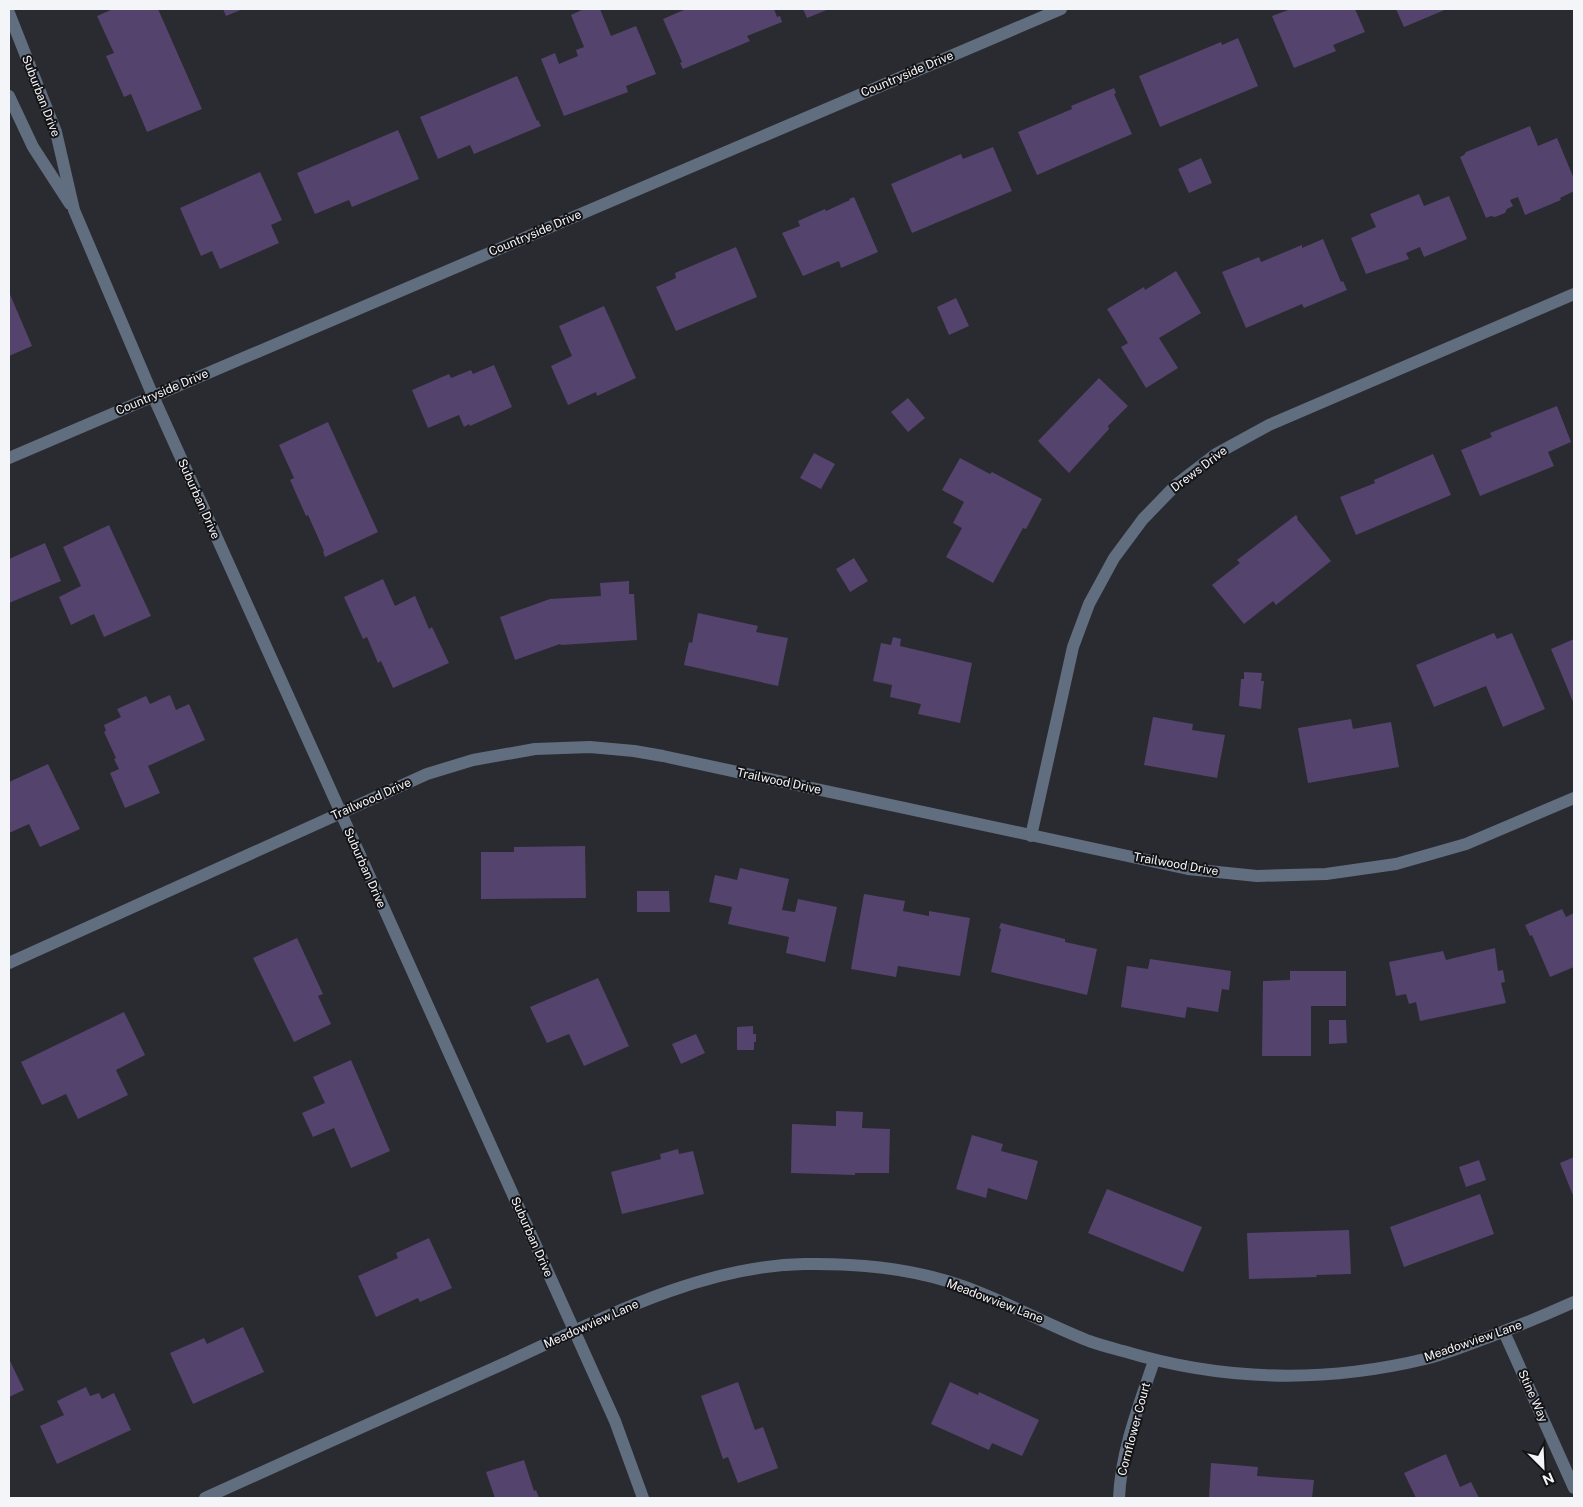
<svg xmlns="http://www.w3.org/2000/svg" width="1583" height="1507" font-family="'Public Sans',sans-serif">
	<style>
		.building { fill: #54436c }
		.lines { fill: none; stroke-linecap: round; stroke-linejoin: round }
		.minor { stroke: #616e7f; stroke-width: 12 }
		.labels { text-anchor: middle; stroke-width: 4; stroke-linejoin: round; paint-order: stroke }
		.street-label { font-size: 12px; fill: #f4f5f8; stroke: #131316 }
	</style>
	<rect width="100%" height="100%" fill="#2a2b30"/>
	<path class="building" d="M113,9h45l44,100 -55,23 -16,-38 -7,3 -18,-41 8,-3 -17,-37z
		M223,9h20l-17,7z
		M584,9h16l11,27 25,-10 20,48 -30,12 2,6 -64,24 -23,-57 14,-6 4,11 19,-8 -2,-6 8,-3 -13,-32z
		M686,9h88l3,8 3,-1 2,6 -35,14 3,5 -67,28 -3,-6 2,-1 -19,-43z
		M803,9h26l-22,9z
		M1291,9h64l10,23 -32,13 3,6 -42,17 -22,-52z
		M1396,9h51l-43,18z
		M1238,38l20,48 -98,41 -21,-51 82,-34 1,3z
		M517,76l20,45 1,-1 3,6 -67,28 -4,-9 -32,14 -18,-42z
		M1114,88l2,5 -2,1 18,40 -95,41 -19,-43 54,-23 -1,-3z
		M1530,126l8,20 19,-8 17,41v12l-14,7 1,2 -36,15 -7,-18 -8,3 3,6 -6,3 -2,4 -10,4 -4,-1 -5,2 -26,-61 4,-2 2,-3z
		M398,130l21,49 -67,28 -3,-7 -34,14 -18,-41z
		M993,147l19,44 -100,42 -21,-49 70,-30 2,5z
		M1201,158l11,25 -23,10 -11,-24z
		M260,172l22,48 -11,5 8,18 -59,26 -8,-18 -11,5 -21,-48z
		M1419,194l5,12 25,-10 18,43 -43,18 -4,-10 -14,6 3,6 -43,15 -15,-36 25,-11 -6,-13z
		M854,197l24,55 -37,16 -2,-7 -36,15 -21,-43 18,-7 -2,-5 27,-12 1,2 24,-11 -1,-1z
		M1323,239l18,43 2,-1 4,9 -43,18 -2,-4 -56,24 -24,-56 37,-15 2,5 41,-17v3z
		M736,247l21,50 -81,34 -20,-44 20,-9 -1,-5z
		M1176,271l25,42 -42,25 19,30 -32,20 -25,-41 7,-4 -21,-34 37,-22 1,3z
		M9,292l23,54 -23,10z
		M956,298l13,28 -20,9 -12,-28z
		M604,306l32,72 -39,18 -1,-4 -28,13 -17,-39 21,-10 -13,-30z
		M494,365l18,42 -42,19 -1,-2 -5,3 -5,-12 -31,13 -16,-38 37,-16 2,4 20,-8 2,4z
		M1099,378l29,28 -20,20 1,3 -40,44 -31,-32z
		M908,398l17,20 -17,14 -17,-20z
		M1557,406l14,36 -23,10 6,14 -74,30 -19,-46 31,-13 -2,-4z
		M328,422l50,110 -53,25 -2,-5 1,-1 -16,-36 -2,1 -16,-36 4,-2 -15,-33z
		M814,453l21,11 -14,25 -21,-11z
		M1433,454l18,41 -95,40 -16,-38 35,-14 -1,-3z
		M960,458l30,16 2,-2 50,27 -16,30 -3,-1 -30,55 -47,-26 16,-29 -9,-5 11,-21 -22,-12z
		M1296,515l2,3 -1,1 34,42 -55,44 -3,-4 -29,23 -32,-39 28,-22 -3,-3z
		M109,525l42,91 -47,21 -10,-23 -23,11 -12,-28 22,-11 -18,-39z
		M45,543l16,38 -52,22v-44z
		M854,558l14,23 -18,11 -14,-23z
		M383,579l12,27 20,-10 14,33 3,-2 17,36 -56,25 -12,-27 -3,2 -11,-26 -4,2 -19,-42z
		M629,581v13h5l3,46 -76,5 -1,-1 -45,16 -15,-43 50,-18 51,-3 -1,-13z
		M698,613l60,13 -2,6 32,6 -10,48 -94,-21 5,-23 3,1z
		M1494,633l3,6 15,-6 33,76 -42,18 -17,-41 -52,21 -18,-42z
		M893,637l8,2 -1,7 72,17 -12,60 -42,-9 3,-10 -31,-7 2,-12 -19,-4 8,-38 10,2z
		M1574,639v65l-23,-55z
		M1244,672l18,1 -1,8h3l-3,28 -22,-3 2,-27h3z
		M170,695l6,15 13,-6 16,36 -57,26 12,27 -35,15 -15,-35 9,-4 -5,-10 2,-1 -12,-26 2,-1 -2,-6 17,-8 -4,-8 29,-13 4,8z
		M1153,717l40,7 -1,6 33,5 -8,43 -73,-13z
		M1351,719l2,10 38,-7 8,45 -91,16 -10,-55z
		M48,764l32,65 -40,18 -11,-23 -20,9v-51z
		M585,846l1,52 -105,1v-47h33v-5z
		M740,868l49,11 -7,31 13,2 3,-13 39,8 -12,55 -39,-9 3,-16 -61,-13 4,-17 -23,-5 6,-27 22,5z
		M637,891h32l1,21h-33z
		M864,894l41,7 -2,10 26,5v-5l41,7 -10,58 -62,-10 -2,11 -45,-8z
		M1562,909l4,8 8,-4v54l-24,10 -18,-42 -2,1 -5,-11z
		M1001,923l64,16v3l32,7 -10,46 -96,-23 10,-43 -2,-1z
		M297,938l26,56 -5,2 13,28 -37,18 -41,-84z
		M1495,948l3,23 5,-1 2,12 -4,1 5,20 -86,18 -4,-19 -7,2 -3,-10 -10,2 -7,-34 54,-11 3,9z
		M1150,959l81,12 -2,19 -7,-1 -4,23 -31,-5 -2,11 -64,-11 6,-41 21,3z
		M1290,971h56v35h-35v50h-49l1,-75 27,-1z
		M598,978l31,68 -45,20 -15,-32 -22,9 -17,-36z
		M124,1012l21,43 -29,15 12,25 -50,24 -12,-25 -24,11 -21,-43z
		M1329,1020h17l1,23 -18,1z
		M753,1026v8h3v8h-2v8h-17v-23z
		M696,1034l9,19 -24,11 -9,-20z
		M351,1060l39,91 -39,17 -17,-40 -21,9 -11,-24 23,-10 -12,-26z
		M836,1111l27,1 -1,16 28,1 -1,44h-34v2l-64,-2 1,-49 44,2z
		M972,1135l31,9 -2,7 37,10 -11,39 -39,-12 -2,10 -30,-9z
		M678,1149l1,5 14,-3 11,43 -82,20 -11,-42 50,-13 -1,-5z
		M1574,1157v41l-14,-35z
		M1479,1160l7,20 -20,7 -7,-20z
		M1107,1189l95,38 -19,45 -95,-39z
		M1480,1194l14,40 -90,33 -14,-40z
		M1349,1230l2,44 -35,1 1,2 -68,2 -2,-46z
		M429,1238l23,50 -32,14 -2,-4 -42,19 -18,-41 40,-18 -2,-5z
		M243,1327l21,45 -71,32 -23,-51 34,-15 3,6z
		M9,1361h1l14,29 -15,7z
		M738,1382l17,48 8,-3 15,41 -40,15 -10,-26 -5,2 -22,-63z
		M950,1382l28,13 1,-3 60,28 -17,36 -30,-13 -3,7 -58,-26z
		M86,1387l4,9 9,-3 3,6 12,-6 17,37 -74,34 -17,-38 24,-11 -7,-14z
		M1446,1454l14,33 11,-5 8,16h-63l-12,-25z
		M524,1460l10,31 2,-1 3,8h-44l-9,-26z
		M1211,1463l47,4 -1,9 57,4 -2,18h-103z"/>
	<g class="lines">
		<path class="minor" d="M9,13l47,119 18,78 79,186 462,1025 28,77
			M9,96l24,51 37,57
			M9,458l1052,-449
			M1031,836l42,-189 16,-43 25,-46 29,-39 34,-35 39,-30 53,-29 305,-131
			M9,963l418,-189 46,-14 62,-11 55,-2 44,4 29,5 525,113 69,7 69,-2 70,-10 70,-20 108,-46
			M1504,1332l70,156
			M205,1498c99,-45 199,-90 298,-134 94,-43 196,-98 301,-100 53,-1 108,4 158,22 43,15 84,38 127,55 11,4 23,7 34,10 99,30 202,32 302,8 12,-3 23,-7 34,-11 40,-14 77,-29 115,-46
			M1119,1498c2,-47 20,-93 35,-137"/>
	</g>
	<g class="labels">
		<g class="street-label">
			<text transform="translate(907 74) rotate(-23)" y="4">Countryside Drive</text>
			<text transform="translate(41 96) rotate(69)" y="4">Suburban Drive</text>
			<text transform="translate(535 233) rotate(-23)" y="4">Countryside Drive</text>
			<text transform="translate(162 392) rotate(-23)" y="4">Countryside Drive</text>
			<text transform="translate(1199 469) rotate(-37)" y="4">Drews Drive</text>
			<text transform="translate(199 499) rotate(66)" y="4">Suburban Drive</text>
			<text transform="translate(779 781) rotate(12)" y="4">Trailwood Drive</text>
			<text transform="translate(371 799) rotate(-24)" y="4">Trailwood Drive</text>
			<text transform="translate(1176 864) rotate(10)" y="4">Trailwood Drive</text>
			<text transform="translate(365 868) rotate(66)" y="4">Suburban Drive</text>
			<text transform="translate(532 1237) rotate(66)" y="4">Suburban Drive</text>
			<text transform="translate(995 1301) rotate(21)" y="4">Meadowview Lane</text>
			<text transform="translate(591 1324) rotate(-24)" y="4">Meadowview Lane</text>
			<text transform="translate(1473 1341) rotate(-19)" y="4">Meadowview Lane</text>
			<text transform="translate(1533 1396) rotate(66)" y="4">Stine Way</text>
			<text transform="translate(1134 1429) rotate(-75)" y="4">Cornflower Court</text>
		</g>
	</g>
	<rect width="1583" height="1507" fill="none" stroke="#f4f5f8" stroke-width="20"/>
	<g transform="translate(1543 1467) rotate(156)" stroke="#131316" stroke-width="4" paint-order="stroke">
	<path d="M0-4L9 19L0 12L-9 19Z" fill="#f4f5f8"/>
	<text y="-8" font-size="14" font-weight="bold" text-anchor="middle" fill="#f4f5f8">N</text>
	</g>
</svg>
